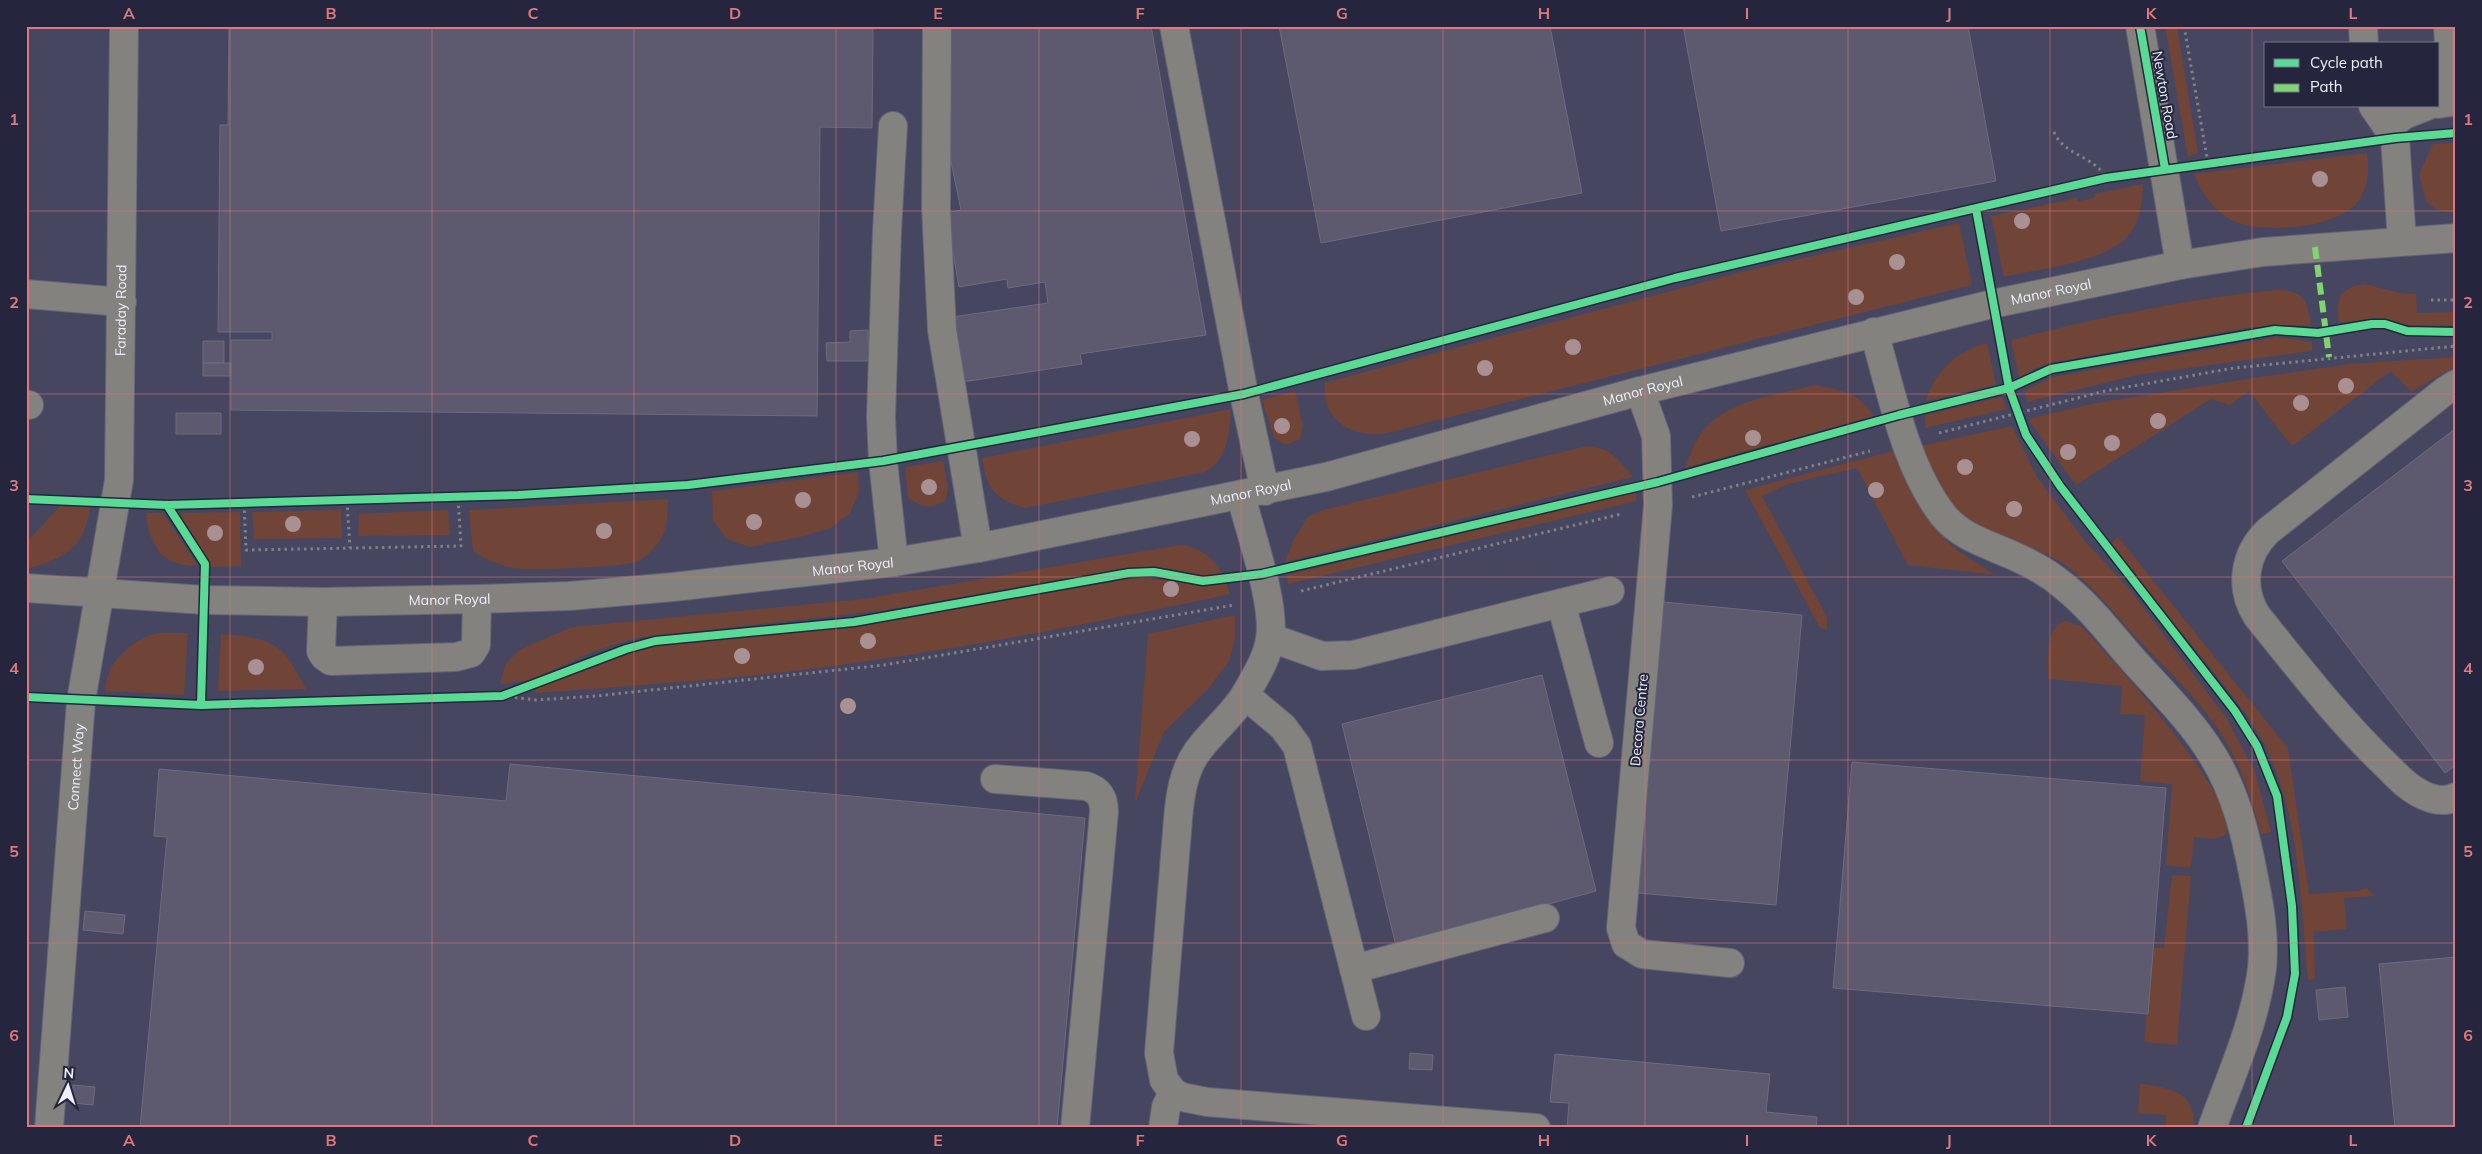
<svg xmlns="http://www.w3.org/2000/svg" width="2482" height="1154" font-family="Mulish,sans-serif">
	<style>
		.green { fill: #704437 }
		.building { fill: #5d596f; stroke: #6e6a80 }
		.lines { fill: none; stroke-linecap: round; stroke-linejoin: round }
		.minor-casing { stroke: #636477; stroke-width: 30 }
		.path { stroke: #807f86; stroke-width: 3; stroke-dasharray: 2.5 4; stroke-linecap: butt }
		.minor { stroke: #83827e; stroke-width: 28 }
		.quiet { stroke: #7fd670; stroke-width: 6; stroke-dasharray: 12 6; stroke-linecap: butt }
		.cycleway-casing { stroke: #25263d; stroke-width: 11 }
		.cycleway { stroke: #5adb95; stroke-width: 8 }
		.tree { fill: #a99093 }
		.grid { fill: none; stroke: #df787c; stroke-width: 1; stroke-opacity: 0.55 }
		.labels { text-anchor: middle; stroke-width: 4; stroke-linejoin: round; paint-order: stroke }
		.street-label { font-size: 14px; fill: #edeffb; stroke: #25263d }
		.neatline { fill: none; stroke: #df787c; stroke-width: 2 }
		.grid-label { font-size: 16px; text-anchor: middle; font-weight: bold; fill: #df787c }
	</style>
	<rect width="100%" height="100%" fill="#464661"/>
	<path class="green" d="M2165,26h12l21,127 -10,4z
		M2456,143v70l-19,-3 -11,-9 -7,-27 14,-30z
		M2367,153c3,17 1,37 -11,51 -23,25 -103,33 -131,12 -16,-11 -24,-25 -31,-42z
		M2143,184c0,17 -3,38 -15,52 -24,27 -90,33 -124,41l-13,-61 86,-18 1,4 17,-5 -1,-3z
		M1959,223l13,62 -589,149c-21,2 -46,-5 -55,-27 -3,-7 -3,-17 -4,-24l418,-111z
		M2364,284l40,10h12l1,19 39,-1v13l-43,1 -37,-8 -37,5c-3,-24 0,-35 25,-39z
		M2275,290c29,0 33,10 36,36l-27,-1 -32,2 -197,35 -19,6 -17,10 -8,-38c86,-22 175,-41 264,-50z
		M2277,337l35,5v9l-175,24 -109,27 -4,-11 29,-14z
		M1987,343l9,42 -70,16c10,-31 30,-49 61,-58z
		M2456,357v9l-45,26 -20,-21 -99,75 -43,-55 -19,14 -19,-6 -135,86 -48,-66 68,-16 164,-26 90,-13z
		M1814,385c27,5 44,7 60,31l-189,52c6,-14 11,-31 22,-42 26,-27 72,-31 107,-41z
		M1295,391l8,36 -3,12 -14,6 -12,-7 -12,-38z
		M2002,397l5,12 -82,19v-13z
		M1231,409c-2,24 -2,50 -26,63l-180,36c-30,-9 -38,-18 -43,-50z
		M2012,426l25,51 48,64 46,50 96,128 28,53 16,60 -10,2c-9,-34 -20,-68 -39,-99 -24,-38 -58,-67 -88,-100 -21,-23 -43,-52 -69,-70 -36,-25 -96,-29 -120,-68 -10,-15 -17,-34 -25,-51z
		M1587,446c25,3 30,12 46,31l-348,85 9,-23 15,-23 18,-7z
		M1897,450c13,31 24,65 48,89 14,15 34,25 51,36l-88,-10 -51,-97 -69,16 -26,12 65,121v12l-7,-1 -75,-138z
		M943,461l5,26 -2,13c-16,10 -22,8 -38,-2l-3,-31z
		M858,472l1,20 -9,21 -19,15 -31,9 -50,10 -23,-8 -14,-18 -1,-30z
		M1636,492v9l-348,83 -2,-9z
		M668,499c0,29 -3,44 -29,62 -9,6 -113,10 -127,7 -12,-3 -29,-9 -39,-17l-4,-41z
		M60,506l30,1c-4,31 -15,45 -44,56 -7,2 -13,5 -20,5v-25z
		M341,510l1,28 -88,1 -2,-27z
		M448,510l2,25 -92,1 1,-22z
		M240,512l1,54 -29,1 -33,-54z
		M146,513h17l35,53c-36,1 -49,-21 -52,-53z
		M2118,537l170,211 21,146 49,-3 8,-3 7,5 1,3 -30,2 3,31 -33,3 1,47 -7,1c-7,-72 -8,-150 -35,-217 -15,-39 -44,-71 -70,-104 -31,-38 -62,-77 -92,-116z
		M1180,545c21,2 32,12 43,29l-15,2 -54,-9 -27,1 -241,42 -250,28 -41,13 -64,29 -31,4 5,-19 14,-15 53,-23 292,-28z
		M1134,578c33,0 60,9 92,5l4,11c-129,28 -259,53 -390,71 -100,14 -201,20 -302,28l-3,-1 3,-5 95,-36 31,-6 216,-23z
		M1235,615v24l-6,22 -21,28 -44,43 -29,71 13,-169z
		M2065,621l16,5c25,26 164,177 144,209l-11,4 -20,-2 -3,31 -25,-3 6,-81 -32,-3 5,-66 -25,-1 2,-28 -74,-7c1,-18 -4,-51 17,-58z
		M157,633h31l-4,62 -79,-4c2,-29 24,-50 52,-58z
		M221,634c51,4 62,8 85,55l-88,2z
		M2172,875l19,1 -14,169 -33,-3 9,-94h11z
		M2140,1084c29,3 57,8 54,44h-28v-13l-28,-2z"/>
	<path class="building" d="M229,26h644l-1,102 -52,-1 -3,289 -586,-6v-70h41v-8h-54l2,-207h8z
		M951,26h200l55,309 -126,19 2,10 -120,18 -10,-65 96,-14 -3,-21 -37,6 -1,-9 -48,8 -13,-74 15,-3 -11,-53z
		M1279,26h271l32,167 -261,50z
		M1683,26h285l28,155 -275,50z
		M868,330l1,31h-42l-1,-18 24,-1v-11z
		M203,341h21v22h-21z
		M203,363h28v13h-28z
		M176,413h45v21h-45z
		M2456,428v337l-11,8 -163,-212z
		M1663,602l139,13 -26,290 -139,-12z
		M1542,675l54,216 -200,55 -54,-222z
		M1852,762l314,26 -18,226 -315,-26z
		M510,764l575,54 -28,310h-917l27,-291 -13,-1 5,-67 347,32z
		M85,911l40,4 -2,19 -40,-4z
		M2456,957v171h-61l-16,-164z
		M2345,987l3,30 -29,3 -3,-30z
		M1410,1053l23,2 -1,15 -23,-1z
		M1555,1054l215,20 -4,38 51,5 -1,11h-249l2,-25 -19,-1z
		M73,1085l22,2 -2,18 -21,-2z"/>
	<g class="lines">
		<defs>
			<g id="minor">
				<path d="M937,26l-1,182 6,122 36,218"/>
				<path d="M1174,26l70,368 21,97"/>
				<path d="M2140,26l40,239"/>
				<path d="M2363,26l1,18"/>
				<path d="M2438,104l14,-2 -4,-76"/>
				<path d="M2373,106l22,32 7,103"/>
				<path d="M893,126l-6,105 -6,186 2,44 11,101"/>
				<path d="M2388,127l16,-12 23,-9"/>
				<path d="M26,294l96,8"/>
				<path d="M1874,332c17,58 31,134 69,183 18,23 48,30 73,42 18,8 35,18 49,30 26,21 47,49 69,74 27,30 58,60 79,95 23,37 33,80 41,122 6,30 11,60 8,90 -7,56 -31,107 -50,160"/>
				<path d="M2456,384l-11,7 -177,140c-24,23 -29,57 -11,85 42,52 82,104 130,150 11,11 21,22 36,29 10,5 22,7 33,2"/>
				<path d="M1640,391l16,45 2,69 -37,423 5,16 16,10 88,9"/>
				<path d="M26,405h3"/>
				<path d="M1241,496c9,36 35,109 29,143 -3,20 -15,38 -25,56l38,32 14,19 69,270"/>
				<path id="s1" d="M26,588l179,12 118,2 154,-3 92,-3 104,-9 221,-25 84,-14 348,-71 314,-86 352,-87 188,-39 83,-13 193,-14"/>
				<path d="M323,602l-2,49 3,5 7,5 125,-4 15,-4 5,-8 1,-46"/>
				<path d="M1561,603l49,-12"/>
				<path d="M1271,638l51,18 31,-1 208,-52 38,140"/>
				<path d="M995,779l91,7c13,4 18,12 18,26l-29,316"/>
				<path d="M1354,969l191,-51"/>
				<path d="M1173,1092l9,5 25,5 329,26"/>
				<path id="s2" d="M49,1128l32,-427 38,-221 5,-454"/>
				<path d="M1163,1128l3,-21 7,-15 -9,-12 -5,-27 19,-234c2,-23 5,-47 19,-67 15,-21 35,-36 48,-57"/>
			</g>
		</defs>
		<use href="#minor" class="minor-casing"/>
		<path class="path" d="M2184,26l24,137
			M2054,132c9,23 41,24 52,46
			M2431,300h25
			M1939,433l166,-42 129,-23 222,-22
			M1692,497l178,-46
			M347,501l3,47
			M244,504l2,46 215,-4 -3,-49
			M1301,591l320,-77
			M502,696l34,4 60,-4 288,-31 350,-60"/>
		<use href="#minor" class="minor"/>
		<path class="quiet" d="M2315,247l14,110"/>
		<defs>
			<path id="cycleway" d="M2140,26l25,143
				M1976,209l33,179 17,47 34,51 175,225 22,35 20,50 15,110 3,68 -8,43 -41,111
				M26,499l141,6 351,-10 170,-10 195,-24 361,-67 431,-116 431,-100 289,-40 61,-5
				M167,505l38,59 -4,141
				M26,697l175,8 301,-9 124,-47 29,-8 199,-19 275,-49 25,-1 49,9 59,-7 396,-92 241,-67 110,-27 42,-19 224,-39 43,3 54,-9h13l22,7 49,1"/>
		</defs>
		<use href="#cycleway" class="cycleway-casing"/>
		<use href="#cycleway" class="cycleway"/>
	</g>
	<g class="tree">
		<circle cx="2320" cy="179" r="8"/>
		<circle cx="2022" cy="221" r="8"/>
		<circle cx="1897" cy="262" r="8"/>
		<circle cx="1856" cy="297" r="8"/>
		<circle cx="1573" cy="347" r="8"/>
		<circle cx="1485" cy="368" r="8"/>
		<circle cx="2346" cy="386" r="8"/>
		<circle cx="2301" cy="403" r="8"/>
		<circle cx="2158" cy="421" r="8"/>
		<circle cx="1282" cy="426" r="8"/>
		<circle cx="1753" cy="438" r="8"/>
		<circle cx="1192" cy="439" r="8"/>
		<circle cx="2112" cy="443" r="8"/>
		<circle cx="2068" cy="452" r="8"/>
		<circle cx="1965" cy="467" r="8"/>
		<circle cx="929" cy="487" r="8"/>
		<circle cx="1876" cy="490" r="8"/>
		<circle cx="803" cy="500" r="8"/>
		<circle cx="2014" cy="509" r="8"/>
		<circle cx="754" cy="522" r="8"/>
		<circle cx="293" cy="524" r="8"/>
		<circle cx="604" cy="531" r="8"/>
		<circle cx="215" cy="533" r="8"/>
		<circle cx="1171" cy="589" r="8"/>
		<circle cx="868" cy="641" r="8"/>
		<circle cx="742" cy="656" r="8"/>
		<circle cx="256" cy="667" r="8"/>
		<circle cx="848" cy="706" r="8"/>
	</g>
	<path class="grid" d="M230,26v1102M432,26v1102M634,26v1102M836,26v1102M1039,26v1102M1241,26v1102M1443,26v1102M1645,26v1102M1848,26v1102M2050,26v1102M2252,26v1102M26,211h2430M26,394h2430M26,577h2430M26,760h2430M26,943h2430"/>
	<g class="labels">
		<g class="street-label">
			<text transform="translate(2165 95) rotate(80)" y="5">Newton Road</text>
			<text dy="5" stroke="none"><textPath href="#s1" startOffset="2059">Manor Royal</textPath></text>
			<text dy="5" stroke="none"><textPath href="#s2" startOffset="822">Faraday Road</textPath></text>
			<text dy="5" stroke="none"><textPath href="#s1" startOffset="1639">Manor Royal</textPath></text>
			<text dy="5" stroke="none"><textPath href="#s1" startOffset="1234">Manor Royal</textPath></text>
			<text dy="5" stroke="none"><textPath href="#s1" startOffset="829">Manor Royal</textPath></text>
			<text dy="5" stroke="none"><textPath href="#s1" startOffset="424">Manor Royal</textPath></text>
			<text transform="translate(1639 720) rotate(-85)" y="5">Decora Centre</text>
			<text dy="5" stroke="none"><textPath href="#s2" startOffset="362">Connect Way</textPath></text>
		</g>
	</g>
	<rect width="2482" height="1154" fill="none" stroke="#25263d" stroke-width="55"/>
	<rect x="2264" y="42" width="175" height="65" fill="#25263d" stroke="#757689"/>
	<rect x="2274" y="59" width="25" height="8" fill="#5adb95" stroke="#757689"/>
	<text x="2310" y="68" font-size="15" fill="#edeffb">Cycle path</text>
	<rect x="2274" y="84" width="25" height="8" fill="#7fd670" stroke="#757689"/>
	<text x="2310" y="92" font-size="15" fill="#edeffb">Path</text>
	<g transform="translate(68 1086) rotate(4)" stroke="#25263d" stroke-width="4" paint-order="stroke">
	<path d="M0-4L9 19L0 12L-9 19Z" fill="#edeffb"/>
	<text y="-8" font-size="14" font-weight="bold" text-anchor="middle" fill="#edeffb">N</text>
	</g>
	<rect x="28" y="28" width="2426" height="1098" class="neatline"/>
	<g class="grid-label">
		<text x="129" y="19">A</text>
		<text x="331" y="19">B</text>
		<text x="533" y="19">C</text>
		<text x="735" y="19">D</text>
		<text x="938" y="19">E</text>
		<text x="1140" y="19">F</text>
		<text x="1342" y="19">G</text>
		<text x="1544" y="19">H</text>
		<text x="1747" y="19">I</text>
		<text x="1949" y="19">J</text>
		<text x="2151" y="19">K</text>
		<text x="2353" y="19">L</text>
		<text x="14" y="125">1</text>
		<text x="2468" y="125">1</text>
		<text x="14" y="308">2</text>
		<text x="2468" y="308">2</text>
		<text x="14" y="491">3</text>
		<text x="2468" y="491">3</text>
		<text x="14" y="674">4</text>
		<text x="2468" y="674">4</text>
		<text x="14" y="857">5</text>
		<text x="2468" y="857">5</text>
		<text x="14" y="1041">6</text>
		<text x="2468" y="1041">6</text>
		<text x="129" y="1146">A</text>
		<text x="331" y="1146">B</text>
		<text x="533" y="1146">C</text>
		<text x="735" y="1146">D</text>
		<text x="938" y="1146">E</text>
		<text x="1140" y="1146">F</text>
		<text x="1342" y="1146">G</text>
		<text x="1544" y="1146">H</text>
		<text x="1747" y="1146">I</text>
		<text x="1949" y="1146">J</text>
		<text x="2151" y="1146">K</text>
		<text x="2353" y="1146">L</text>
	</g>
</svg>
